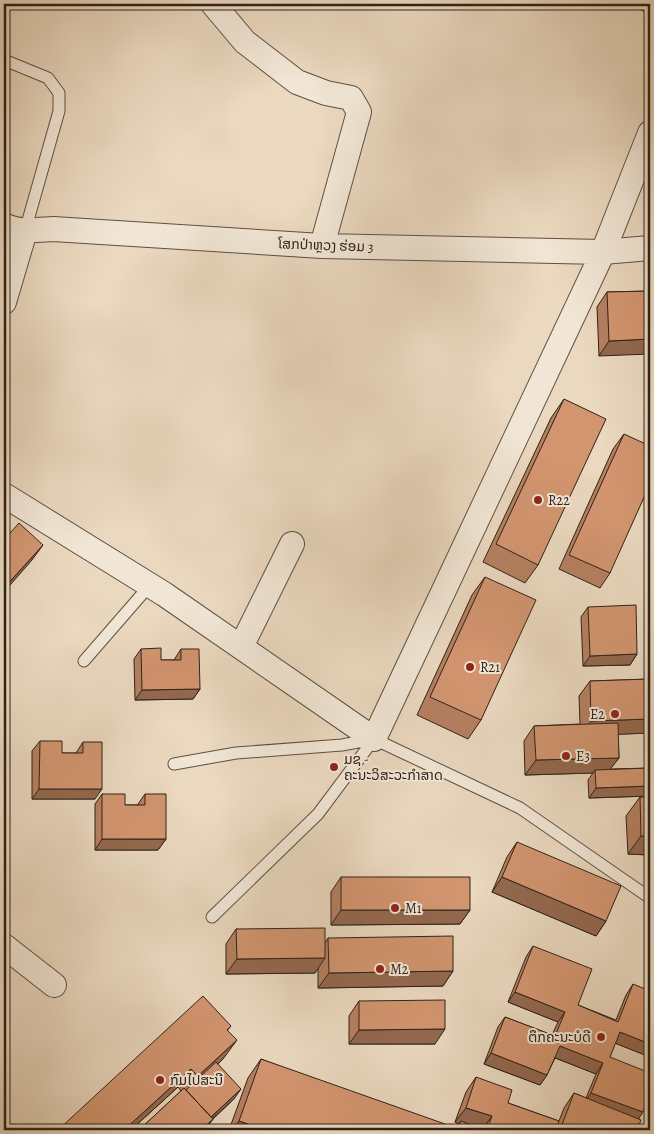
<svg xmlns="http://www.w3.org/2000/svg" width="654" height="1134" font-family="Alegreya,'Noto Sans Lao',serif">
	<style>
		.lines { fill: none; stroke-linecap: round; stroke-linejoin: round }
		.service-casing { stroke: #5d5043; stroke-width: 13 }
		.minor-casing { stroke: #5d5043; stroke-width: 26 }
		.service { stroke: #f1e6d5; stroke-width: 11 }
		.minor { stroke: #f1e6d5; stroke-width: 24 }
		.wall { fill: #b58060; stroke: #2e221a }
		.shaded-wall { fill: #93684e; stroke: #2e221a }
		.building { fill: #d29570; stroke: #2e221a }
		.poi-dot { fill: #8f2418; stroke: #f1e6d5; stroke-width: 2 }
		.labels { text-anchor: middle; stroke-width: 4; stroke-linejoin: round; paint-order: stroke }
		.street-label { font-size: 14px; fill: #2e221a; stroke: #f1e6d5 }
		.poi-label { font-size: 14px; fill: #2e221a; stroke: #f1e6d5; text-anchor: start }
	</style>
	<rect width="100%" height="100%" fill="#ead8bf"/>
	<filter id="stains"><feTurbulence type="fractalNoise" baseFrequency=".004" numOctaves="4"/><feColorMatrix values="0 0 0 0 .2 0 0 0 0 .09 0 0 0 0 .02 0 0 0 .5 -.17"/></filter>
	<radialGradient id="worn" r=".72"><stop offset=".6" stop-color="#630" stop-opacity="0"/><stop offset="1" stop-color="#630" stop-opacity=".3"/></radialGradient>
	<g class="lines">
		<defs>
			<path id="service" d="M643,4l7,4
				M4,60l44,18 11,15v18l-34,120
				M84,661l66,-76
				M174,764l62,-11 106,-8 32,-6 146,69 130,90
				M212,917l106,-103 56,-75"/>
			<path id="minor" d="M213,4l32,38 52,40 29,11 25,5 8,14 -37,134
				M4,225c15,8 32,5 49,4l269,17 281,6 47,-4
				M4,302l21,-71
				M4,495l160,99 210,145 229,-487 47,-119
				M241,647l51,-103
				M4,946l50,39"/>
		</defs>
		<use href="#service" class="service-casing"/>
		<use href="#minor" class="minor-casing"/>
		<use href="#service" class="service"/>
		<use href="#minor" class="minor"/>
	</g>
	<path class="wall" d="M650,291l-51,65 -2,-49 10,-15z
		M564,399l-26,166 -13,18 -42,-21 68,-144z
		M624,434l-14,139 -10,15 -41,-19 54,-120z
		M485,577l-4,143 -13,19 -51,-24 55,-120z
		M588,607l49,47 -7,11 -47,1 -2,-49z
		M141,649l20,11h13l7,-11 19,40 -7,10 -58,1 -1,-41z
		M650,679v54l-32,1 1,24 -9,11 40,-1v28l-61,2 -1,-18 5,-7 -68,2 -1,-34 10,-15 46,-2 -1,-28 11,-15z
		M40,741l22,12h14l7,-11 12,57h-63v-48z
		M102,794l23,11h13v-1l7,-10 21,45 -8,11h-63v-46z
		M640,797h10v58l-22,-1 -2,-38z
		M517,842l89,79 -10,15 -104,-44 15,-35z
		M341,877l129,33 -10,14 -129,1v-33z
		M236,929l89,14 3,-5 125,33 -10,15 -125,2v-20l-3,5 -89,1v-30z
		M533,946l45,59 38,15 10,-25 7,-11 17,73 -35,-14 -5,14 29,62 -2,11h-183l5,-6 -4,-2 11,-30 10,-15 32,26 51,18 5,-13 10,-15 12,5 10,-24 -41,-16 -8,17 -7,10 -56,-21 14,-37 7,-10 47,18 6,-13 -50,-20 18,-45z
		M359,1001l76,43h-86v-28z
		M231,1026l-4,5 -4,28 -5,5 16,35 -21,20 -8,11h-66l42,-39 -3,-4 -47,43h-73z
		M261,1059l182,71h-214l19,-52z"/>
	<path class="shaded-wall" d="M650,339v15l-51,2 10,-15z
		M43,545l-11,15 -28,32v-4z
		M637,654l-7,11 -47,1 7,-10z
		M200,689l-7,10 -58,1 7,-10z
		M650,719v14l-69,3 10,-15z
		M619,758l-11,14 -13,-2 -2,3 -68,2 11,-15z
		M650,786v10l-61,2 7,-10z
		M39,789h63l-7,10h-63z
		M641,836h9v19l-22,-1z
		M102,839h64l-8,11h-63z
		M502,877l104,44 -10,15 -104,-44z
		M341,910h129l-10,14 -129,1z
		M325,958l-10,15 -89,1 11,-15z
		M453,971l-10,15 -125,2 11,-15z
		M515,992l50,20 -7,10 -50,-20z
		M445,1029l-10,15h-86l10,-14z
		M620,1032l30,12v13l-38,-15z
		M237,1040l-14,19 -38,36 13,-19z
		M560,1046l43,17 -7,11 -43,-17z
		M491,1053l56,22 -7,10 -56,-21z
		M191,1069l-13,18 -47,43h-7z
		M241,1089l-7,10 -34,31 4,-6z
		M591,1093l52,19 -7,11 -53,-19z
		M466,1108l26,8 -10,14h-4l-18,-6 1,-3 -2,3 -4,-2z
		M213,1119l-8,11h-4z
		M239,1121l27,9h-34z
		M275,1124l18,6h-22z"/>
	<path class="building" d="M650,291v48l-41,2 -2,-49z
		M564,399l42,20 -68,146 -42,-21z
		M624,434l26,12v38l-40,89 -41,-18z
		M19,523l24,22 -39,43v-48z
		M485,577l51,23 -55,120 -51,-23z
		M636,605l1,49 -47,2 -2,-49z
		M161,648v12h20v-11h18l1,40 -58,1 -1,-41z
		M650,679v40l-59,2 -1,-40z
		M618,723l1,35 -83,2 -2,-34z
		M40,741h22v12h21v-11h19v47h-63z
		M650,768v18l-54,2 -1,-18z
		M102,794h23v11h20v-11h21v45h-64z
		M640,797h10v39h-9z
		M517,842l104,44 -15,35 -104,-44z
		M341,877h129v33h-129z
		M325,928v30l-88,1 -1,-30z
		M453,936v35l-124,2 -1,-35z
		M533,946l59,23 -14,36 40,17 15,-38 17,7v53l-30,-12 -10,25 40,16v20l-7,19 -52,-19 12,-30 -43,-17 -13,29 -56,-22 14,-36 50,19 10,-24 -50,-20z
		M203,996l28,30 -4,4 10,10 -39,36 -7,-7 -67,61h-66z
		M445,1000v29l-86,1v-29z
		M261,1059l184,65 -2,6h-150l-18,-6 -2,6h-7l-27,-9z
		M216,1062l25,27 -30,28 -25,-27z
		M476,1077l36,13 -4,13 51,18 -3,9h-69l5,-14 -26,-8z
		M184,1088l29,31 -12,11h-62z
		M574,1093l67,27 -4,10h-77z
		M461,1121l17,7 -1,2h-20z"/>
	<g class="poi-dot">
		<circle cx="538" cy="500" r="5"/>
		<circle cx="470" cy="667" r="5"/>
		<circle cx="615" cy="714" r="5"/>
		<circle cx="566" cy="756" r="5"/>
		<circle cx="334" cy="767" r="5"/>
		<circle cx="395" cy="908" r="5"/>
		<circle cx="380" cy="969" r="5"/>
		<circle cx="601" cy="1037" r="5"/>
		<circle cx="160" cy="1080" r="5"/>
	</g>
	<g class="labels">
		<g class="street-label">
			<text transform="translate(326 245) rotate(2)" y="5">ໂສກປ່າຫຼວງ ຮ່ອມ 3</text>
		</g>
		<g class="poi-label">
			<text x="548" y="505">R22</text>
			<text x="480" y="672">R21</text>
			<text x="605" y="719" text-anchor="end">E2</text>
			<text x="576" y="761">E3</text>
			<text x="344" y="764">ມຊ -<tspan x="344" dy="16">ຄະນະວິສະວະກຳສາດ</tspan></text>
			<text x="405" y="913">M1</text>
			<text x="390" y="974">M2</text>
			<text x="591" y="1042" text-anchor="end">ຕຶກຄະນະບໍດີ</text>
			<text x="170" y="1085">ກົມໄປສະນີ</text>
		</g>
	</g>
	<rect width="654" height="1134" fill="none" stroke="#ead8bf" stroke-width="20"/>
	<rect x="5" y="5" width="644" height="1124" fill="none" stroke="#2e221a" stroke-width="2.5"/>
	<rect x="10" y="10" width="634" height="1114" fill="none" stroke="#2e221a"/>
	<rect width="100%" height="100%" filter="url(#stains)"/>
	<rect width="100%" height="100%" fill="url(#worn)"/>
</svg>
